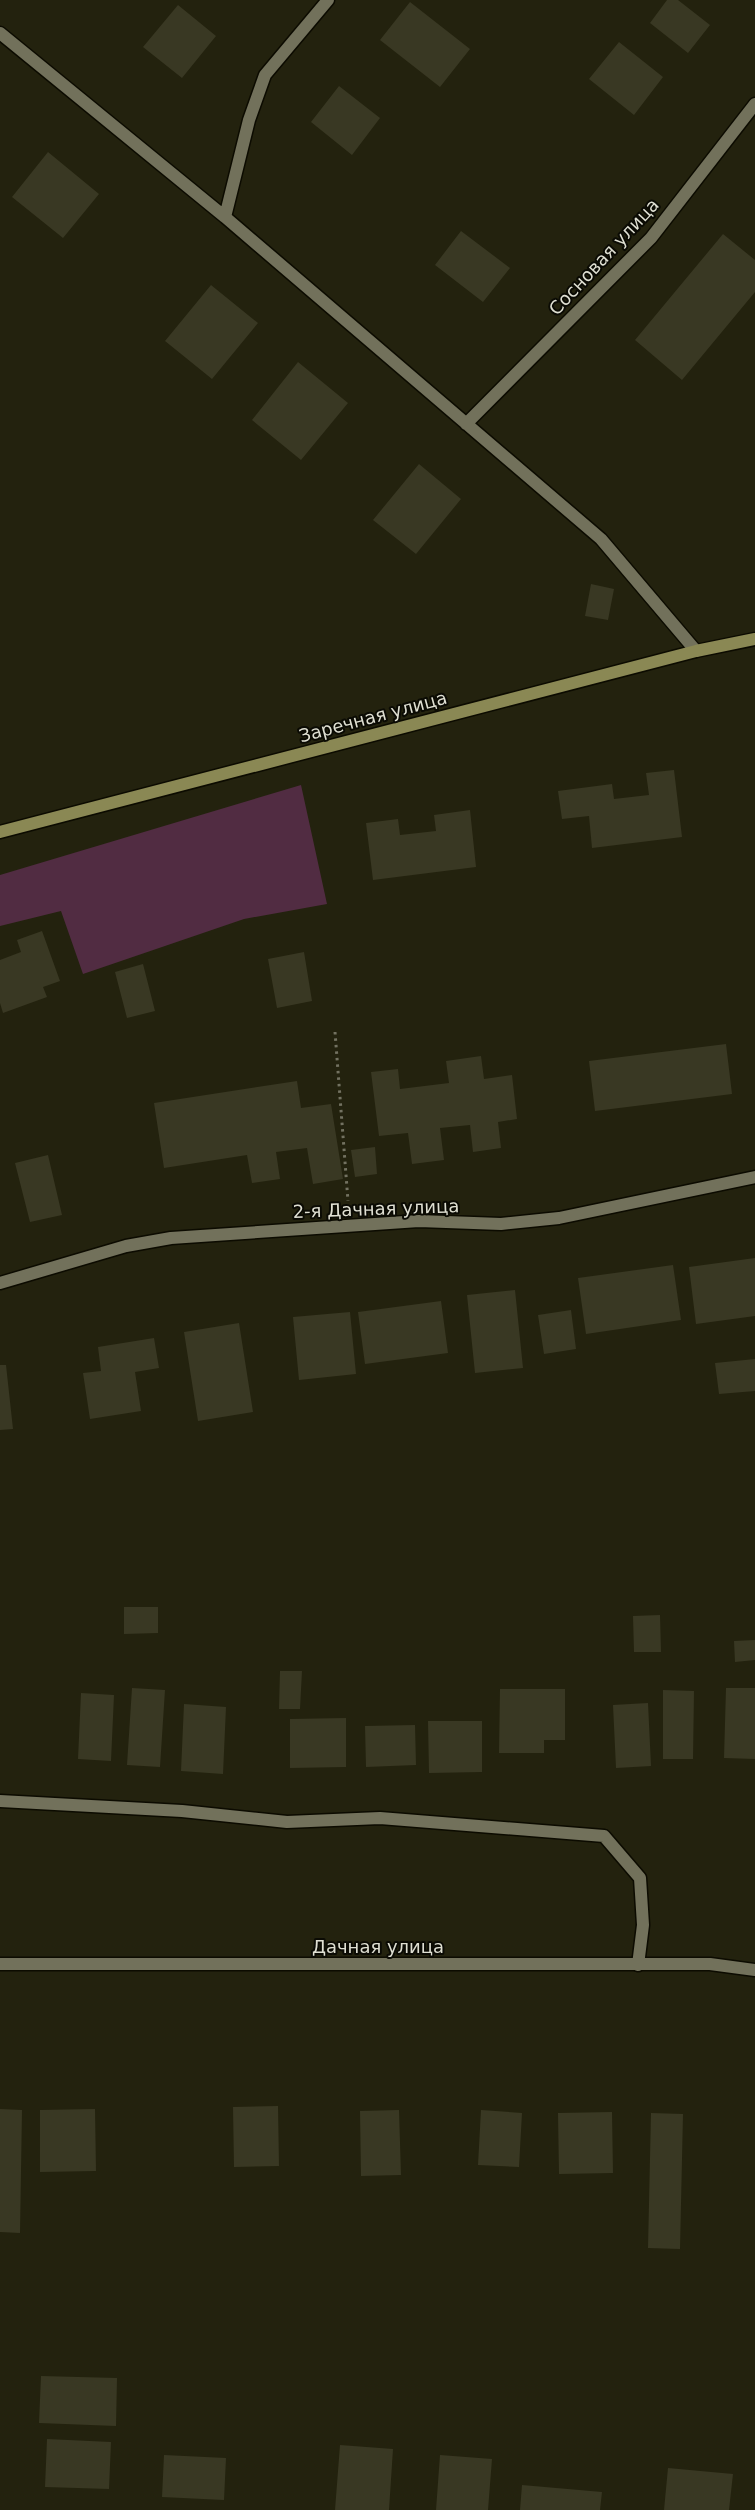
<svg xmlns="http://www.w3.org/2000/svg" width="755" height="2510" font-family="'DejaVu Sans',sans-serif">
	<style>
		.green { fill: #512c42 }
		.building { fill: #393823 }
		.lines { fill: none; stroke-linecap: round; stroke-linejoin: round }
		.lane-casing { stroke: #0c0b00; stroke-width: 15 }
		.street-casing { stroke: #0c0b00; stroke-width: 15 }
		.secondary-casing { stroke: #0c0b00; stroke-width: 15 }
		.path { stroke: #737261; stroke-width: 3; stroke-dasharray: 2.5 4; stroke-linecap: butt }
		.lane { stroke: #72715b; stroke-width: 12 }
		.street { stroke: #72715b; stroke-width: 12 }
		.secondary { stroke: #8a8854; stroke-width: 12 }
		.labels { text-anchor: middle; stroke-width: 4; stroke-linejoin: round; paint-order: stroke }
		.street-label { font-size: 18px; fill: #dfdfd2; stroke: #0b0b04 }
	</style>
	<rect width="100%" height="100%" fill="#23220e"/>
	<path class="green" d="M301,785l26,119 -83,15 -161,55 -22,-63 -61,15v-51z"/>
	<path class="building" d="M667,0h11l32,25 -22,28 -38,-30z
		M410,2l60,47 -30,38 -60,-47z
		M178,5l38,31 -34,42 -39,-31z
		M619,42l44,35 -29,38 -45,-36z
		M339,86l41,32 -28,37 -41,-33z
		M48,152l51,42 -36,44 -51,-41z
		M461,231l49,37 -27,34 -48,-37z
		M723,234l32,26v32l-73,88 -47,-40z
		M211,285l47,38 -46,56 -47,-38z
		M298,362l50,41 -47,57 -49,-40z
		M419,464l42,35 -45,55 -43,-34z
		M591,584l23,5 -6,31 -23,-4z
		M674,770l8,67 -90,11 -3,-32 -27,3 -4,-28 54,-7 2,15 35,-4 -3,-22z
		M470,810l6,57 -103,13 -7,-57 32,-4 2,16 36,-4 -2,-16z
		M42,931l18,50 -17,6 4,10 -44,16 -3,-10v-43l21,-8 -4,-12z
		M304,952l8,49 -35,7 -9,-49z
		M143,964l12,47 -28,7 -12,-46z
		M726,1044l6,50 -137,17 -6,-50z
		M481,1056l3,23 28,-4 5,44 -19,3 3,26 -28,4 -3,-27 -30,3 4,32 -32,4 -4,-31 -29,3 -8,-64 27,-3 2,20 49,-6 -3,-22z
		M297,1081l4,27 30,-4 12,75 -30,5 -6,-36 -31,4 4,27 -28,4 -5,-28 -83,13 -10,-65z
		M375,1147l2,27 -22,3 -4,-27z
		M48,1155l14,60 -32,7 -15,-59z
		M755,1258v58l-59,8 -7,-57z
		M673,1265l8,55 -95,14 -8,-56z
		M515,1290l8,78 -48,5 -8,-78z
		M441,1301l7,52 -83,11 -7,-52z
		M571,1310l5,39 -32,5 -6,-39z
		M350,1312l6,62 -57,6 -6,-63z
		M239,1323l14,89 -55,9 -14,-89z
		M154,1338l5,30 -24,4 6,39 -51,8 -7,-46 18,-2 -3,-24z
		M755,1359v32l-36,3 -4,-31z
		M0,1365h6l7,64 -13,1z
		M124,1607h34v26l-34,1z
		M660,1615l1,37h-27l-1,-36z
		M755,1640v20l-20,2 -1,-21z
		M280,1671h22l-2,38h-21z
		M132,1688l33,2 -5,77 -33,-2z
		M726,1688h29v71l-31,-1z
		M500,1689h65v51h-21v13h-45z
		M663,1690l31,1 -1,68h-30z
		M81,1693l33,2 -3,66 -33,-2z
		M648,1703l3,63 -35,2 -3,-63z
		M184,1704l42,3 -3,67 -42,-3z
		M346,1718v49l-56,1v-49z
		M428,1721h54v51l-53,1z
		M415,1725l1,40 -50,2 -1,-41z
		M278,2106l1,60 -45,1 -1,-60z
		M0,2109l22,1 -2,123 -20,-1z
		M95,2109l1,62 -56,1v-62z
		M399,2110l2,65 -40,1 -1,-65z
		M481,2110l41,3 -3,54 -41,-2z
		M612,2112l1,61 -54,1 -1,-61z
		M651,2113l32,1 -3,135 -32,-1z
		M41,2376l76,2 -1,48 -77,-3z
		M47,2439l64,3 -2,47 -64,-2z
		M340,2445l53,4 -4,61h-54z
		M164,2455l62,3 -2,42 -62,-3z
		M440,2455l52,4 -4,51h-52z
		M668,2468l65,6 -4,36h-65z
		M522,2485l80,7 -2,18h-80z"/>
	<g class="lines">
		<defs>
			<path id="lane" d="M0,1801l182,10 105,11 93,-4 224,18 36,42 3,47 -5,40"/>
			<path id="street" d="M0,33l225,184 376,322 95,112
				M225,217l24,-97 16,-45 63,-75
				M466,424l185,-186 104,-134
				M0,1283l126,-37 45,-8 248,-17 82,3 58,-6 196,-41
				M0,1964h710l45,6"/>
			<path id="secondary" d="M0,832l696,-181 59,-12"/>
		</defs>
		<use href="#lane" class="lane-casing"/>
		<use href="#street" class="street-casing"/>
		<use href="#secondary" class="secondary-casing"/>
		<path class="path" d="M335,1032l13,169"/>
		<use href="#lane" class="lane"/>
		<use href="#street" class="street"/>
		<use href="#secondary" class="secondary"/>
	</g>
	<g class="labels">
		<g class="street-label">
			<text transform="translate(604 257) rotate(-47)" y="6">Сосновая улица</text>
			<text transform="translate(373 717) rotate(-15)" y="6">Заречная улица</text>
			<text transform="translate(376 1209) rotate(-2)" y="6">2-я Дачная улица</text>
			<text x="378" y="1953">Дачная улица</text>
		</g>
	</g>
</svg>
